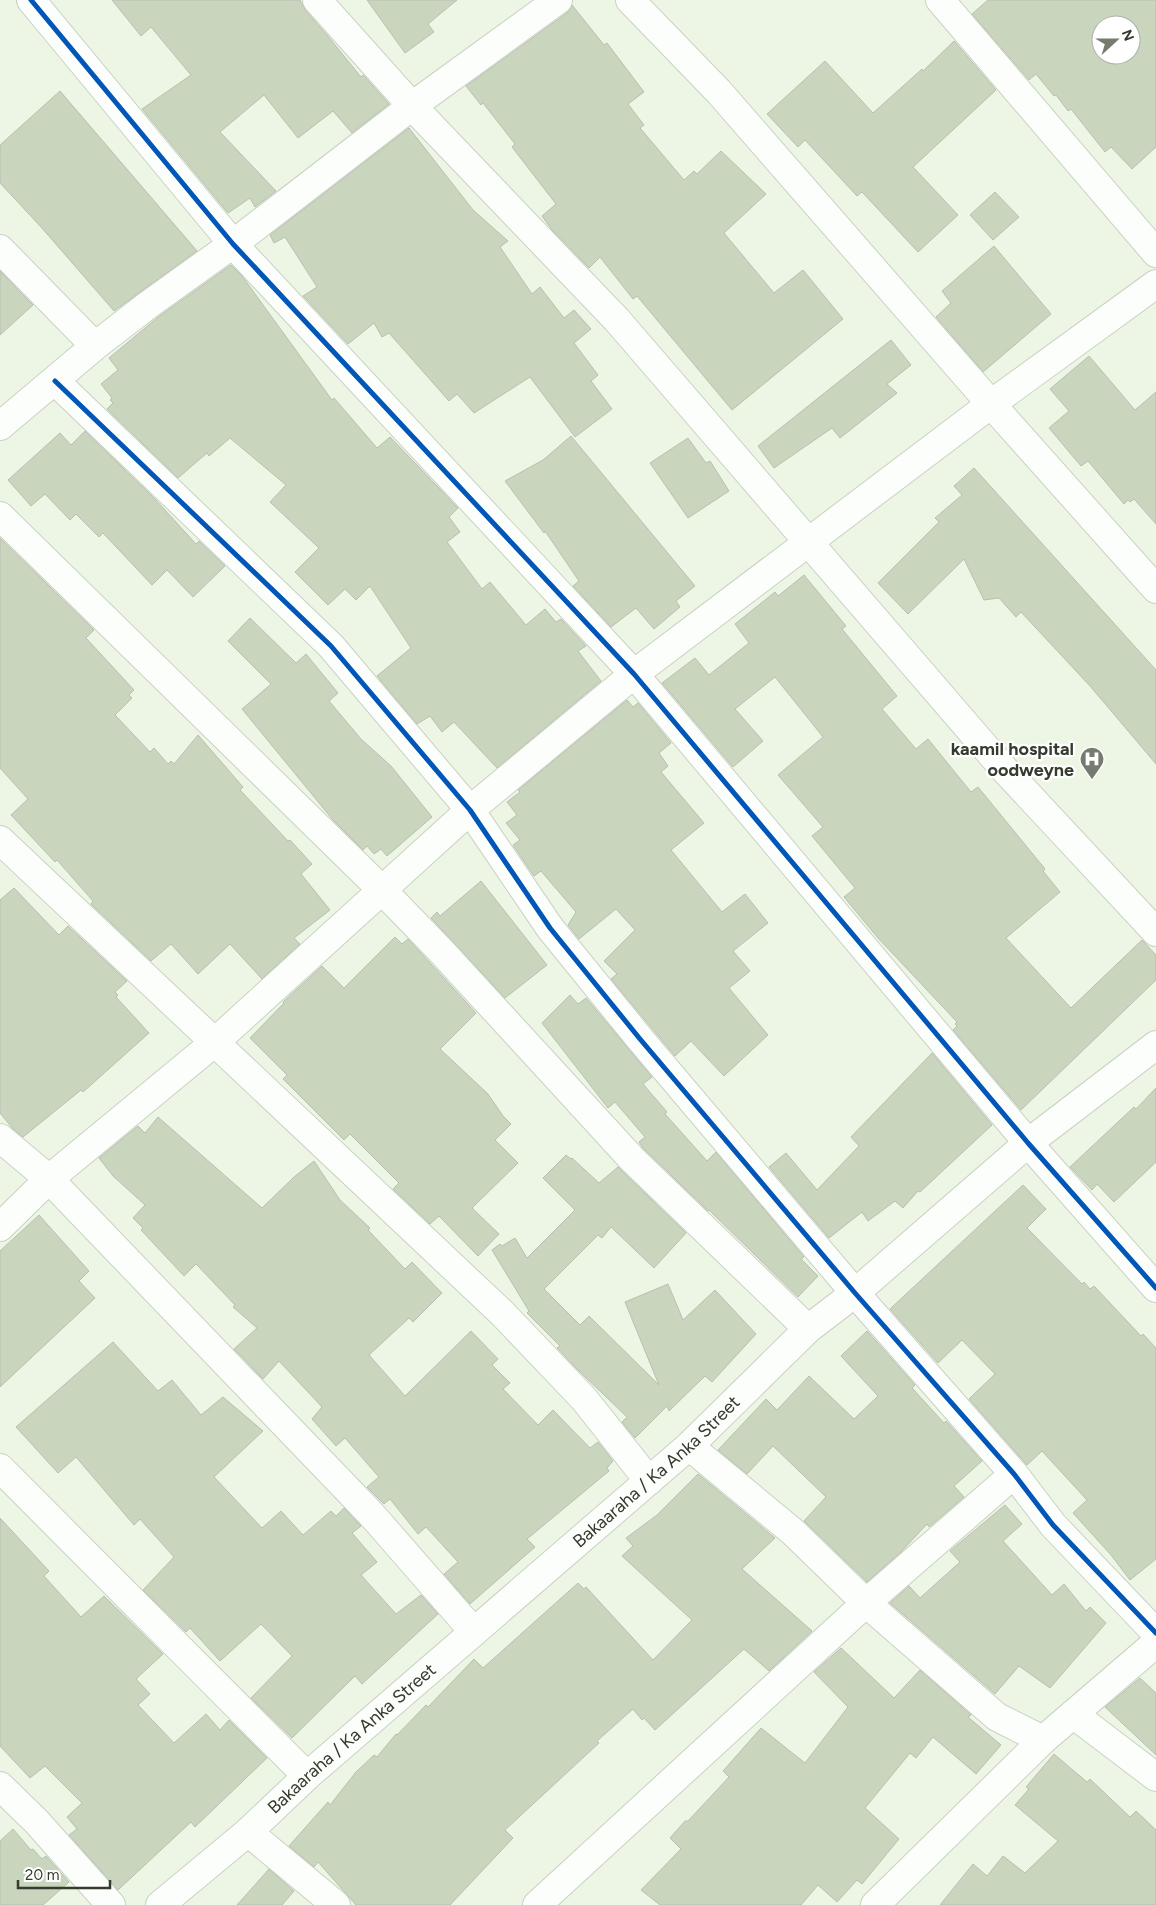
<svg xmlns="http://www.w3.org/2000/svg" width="1156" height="1905" font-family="Figtree,sans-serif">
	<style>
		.building { fill: #c9d6bd; stroke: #b8bfb1; fill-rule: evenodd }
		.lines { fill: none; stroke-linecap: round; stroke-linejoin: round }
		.street-casing { stroke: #cad1c4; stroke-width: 30 }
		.secondary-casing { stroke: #cad1c4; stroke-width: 30 }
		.street { stroke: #fcfefb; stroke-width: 28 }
		.secondary { stroke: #fcfefb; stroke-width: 28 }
		.cycleway-casing { stroke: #fff; stroke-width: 8 }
		.cycleway { stroke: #0057b8; stroke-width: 5 }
		.labels { text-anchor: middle; stroke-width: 4.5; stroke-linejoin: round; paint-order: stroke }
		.poi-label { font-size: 18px; font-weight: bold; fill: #353b2f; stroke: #fff; text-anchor: end }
		.street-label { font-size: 18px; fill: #353b2f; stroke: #fff }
	</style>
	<rect width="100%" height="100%" fill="#edf6e5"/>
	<path class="building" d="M112,0h188l5,10 22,25 34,42 2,-2 26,29 -37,29 -19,-22 -35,27 -34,-43 -44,37 56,59 -21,16 -5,-9 -22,15 -86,-104 49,-34 -40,-48 -10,9z
		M367,0h90l-29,24 6,8 -29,21z
		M988,0h168v147l-24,22 -21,-22 -6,5 -34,-43 -3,2 -12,-16 -2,1 -18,-22 -7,6 -57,-66zM1101,25h30v30h-30z
		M572,5l32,40 3,-2 37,49 -16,12 16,21 -4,3 44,52 10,-9 3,3 24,-23 45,43 -42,39 50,60 29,-23 40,49 -111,91 -95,-114 -4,3 -33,-42 -11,11 -37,-38 -10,-14 14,-12 -44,-57 3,-3 -32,-41 -2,2 -15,-19 101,-73z
		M954,41l42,49 -83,77 45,48 -40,37 -56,-60 -5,4 -52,-56 -7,7 -31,-33 58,-53 48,52 49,-44 1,2z
		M60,91l137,160 -83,60 -73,-84 -41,-44v-38z
		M409,128l64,82 35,31 -8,6 32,47 8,-7 24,31 10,-8 17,19 -17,14 24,32 -7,6 21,28 -37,28 -45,-60 -56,36 -17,-19 -8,7 -60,-68 -7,4 -8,-14 -26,21 -44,-47 -1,-1 14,-9 -32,-50 -11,6 -4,-8z
		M995,192l24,25 -26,23 -23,-25z
		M994,246l57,68 -68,58 -47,-55 15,-14 -9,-12z
		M231,265l11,11 90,124 2,-2 43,50 13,-11 68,71 -9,9 11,15 -13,10 35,47 8,-7 36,43 19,-16 11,13 5,-3 25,27 -8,5 23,30 -104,87 -43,-46 -12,10 -12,-16 -13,8 -40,-48 34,-28 -41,-62 -14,14 -11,-11 -17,16 -33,-33 24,-24 -49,-46 16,-17 -56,-47 -21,18 -2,-3 -29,25 -71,-69 6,-6 -3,-3 2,-2 -11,-14 17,-14 -9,-12 48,-40z
		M0,271l33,34 -33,30z
		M891,340l20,25 -24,19 10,9 -57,45 -8,-10 -58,40 -16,-22z
		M1089,356l46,54 21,-18v132l-22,-25 -4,3 -2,-2 -4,4 -36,-43 -7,5 -32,-38 20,-17 -19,-22z
		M85,431l69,67 42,46 3,-3 26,25 -32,31 -26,-27 -15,15 -49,-52 -4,4 -23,-23 -6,6 -25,-26 -14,12 -23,-26 52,-47 11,12z
		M571,436l124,150 -19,15 4,6 -26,22 -18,-21 -25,19 -38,-41 6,-5 -34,-50 -1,2 -39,-52 38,-21z
		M688,438l18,25 4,-2 19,30 -41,27 -38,-55z
		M974,468l182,202v94l-66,-78 -69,-74 -5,5 -17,-19 -15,2 -20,-41 -56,55 -30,-31 61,-61 -4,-4 27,-23 -8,-9z
		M0,538l94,92 -8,8 48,52 -5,5 3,3 -17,17 35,37 4,-4 14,16 3,-3 3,3 24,-29 45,52 -3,3 48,51 2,-1 22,24 -11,10 29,36 -36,28 6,6 -38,35 -32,-35 -32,30 -27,-30 -20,17 -60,-57 2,-3 -36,-41 -2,2 -44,-47 17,-16 -28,-31z
		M804,575l42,51 -4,3 55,67 -15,13 34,40 12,-10 43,53 7,-5 67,82 -2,2 17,21 -54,46 65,70 71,-68 14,15v25l-135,130 -68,-80 4,-4 -2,-2 2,-2 -79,-84 -34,-41 11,-9 -43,-52 11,-9 -45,-52 45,-38 -48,-60 -40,32 28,32 -30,26 -71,-84 33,-25 14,17 40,-32 -14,-19 40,-32 3,4z
		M250,618l46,45 10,-9 32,39 -9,8 32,38 30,27 41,51 -45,39 -6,-7 -7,5 -7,-8 -4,4 -30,-30 -91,-111 29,-25 -43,-43z
		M627,700l6,7 5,-4 33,40 -12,10 9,13 -7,6 43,51 -33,27 51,62 23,-18 23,29 -35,28 17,20 -21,17 39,47 -44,41 -33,-35 -16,15 -64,-77 6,-5 -13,-13 31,-31 -19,-21 -37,30 -11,-14 8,-13 -35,-41 -7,5 -21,-31 7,-5 -14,-17 11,-8 -10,-13 13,-10 -2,-2z
		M481,881l66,84 -42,33 -74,-80 6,-6 3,4z
		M14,888l45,47 9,-9 59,55 -12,11 3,3 -2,2 33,36 -66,59 -2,-2 -58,47 -10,-8 -13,-16v-213z
		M395,937l7,7 6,-5 68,74 -36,36 48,45 15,22 8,8 -16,16 23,23 -46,45 27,26 -21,22 -39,-40 -9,8 -37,-35 6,-6 -49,-49 -6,6 -61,-61 4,-4 -37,-37 34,-35 -1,-1 39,-36 22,22z
		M570,995l8,9 8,-6 66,79 -9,7 24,28 -2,2 42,47 9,-9 88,105 -3,2 17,17 -20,21 -89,-87 -1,1 -65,-63 -4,-6 6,-5 -30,-35 -7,6 -66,-85z
		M932,1053l60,72 -72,67 -2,-1 -15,17 -8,-7 -27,20 -6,-9 -33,26 -60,-71 17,-14 31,37 42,-44 -8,-9z
		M1156,1088v74l-42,40 -17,-18 -5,6 -22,-23 64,-60 2,2z
		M158,1117l104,91 32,-31 20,-16 26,39 30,28 -2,2 37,39 7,-7 30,31 -29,29 -4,-4 -40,37 36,41 66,-65 27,28 -6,6 18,18 -7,6 35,36 15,-15 37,38 8,-6 15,19 -6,7 2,3 -82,68 8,8 -65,57 -26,-30 14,-12 -32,-35 -8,7 -28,-35 -6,5 -17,-17 12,-10 -34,-39 -9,8 -24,-27 10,-12 -43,-46 -16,18 -29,-30 23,-21 -24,-21 2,-2 -39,-41 -12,12 -43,-46 2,-2 -10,-10 12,-13 -32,-29 -14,-18 39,-32 7,7z
		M566,1155l5,4 1,-1 27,25 19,-16 68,66 -32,35 -43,-41 -9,11 -4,-3 -54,54 36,36 9,-9 70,69 -34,-83 43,-18 15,36 32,-30 41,44 -44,48 -7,-6 -36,35 -2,-5 -32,32 -13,-16 5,-5 -48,-46 -22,-23 3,-2 -33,-33 2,-2 -37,-61 8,-6 2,2 13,-8 12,20 48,-48 -32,-32z
		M1023,1185l23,24 -19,19 55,56 2,-2 6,7 4,-3 47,50 2,-2 13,14v211l-26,21 -19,-25 -38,-42 14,-13 -45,-49 -15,14 -58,-66 26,-25 -33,-34 -24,23 -48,-54z
		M39,1215l50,56 -10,10 16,17 -95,89v-136z
		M867,1331l48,54 -3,3 32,35 2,-2 36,40 -28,25 10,11 -35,30 -2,-3 -26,28 -34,30 -63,-61 22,-24 -53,-51 -26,28 -29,-24 48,-51 11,11 32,-34 45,43 24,-23 -37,-40z
		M113,1342l45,49 14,-11 29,35 22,-18 40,34 -49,46 48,51 19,-17 22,24 28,-24 5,5 8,-8 17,18 -9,7 25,29 -16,13 35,39 25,-19 17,19 -76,70 -7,-8 -63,62 -41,-40 41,-42 -31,-32 -41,37 -30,-33 -4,4 -43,-42 31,-33 -34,-38 -6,6 -58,-68 -18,16 -42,-46z
		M698,1474l77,64 -33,31 70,62 -43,40 -25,-22 -89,81 -11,-12 -2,2 -9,-11 -36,32 2,2 -94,87 8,8 -63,67h-94l-38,-43 -4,5 -25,-21 39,-44 2,3 26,-33 18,-17 3,2 19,-23 1,1 29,-30 2,2 46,-48 9,9 95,-85 6,6 2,-2 67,73 39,-40 -70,-64 11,-10 -7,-8 31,-23z
		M1005,1505l17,19 -19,17 49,54 12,-11 22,27 4,-4 16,16 -56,65 -31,-22 -24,28 -105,-91 19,-17 11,12 40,-36 -10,-11z
		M0,1518l49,53 -5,5 37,41 23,-21 59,58 -27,25 14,15 -12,11 36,38 32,-29 14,16 9,-10 38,38 -72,69 -4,-5 -73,68 -49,-55 8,-6 -10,-12 15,-14 -37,-37 -15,12 -30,-32z
		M841,1648l53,50 26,-28 51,45 -3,2 33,28 -25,29 -43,-37 -17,21 -6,-5 -45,55 34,31 -37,45 -5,-4 -20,22 -19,-17 -17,20h-141l-19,-15 40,-41 -11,-11 15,-17h3l41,-44 -6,-6 38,-43 44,35 43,-56 -34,-35z
		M1140,1678l16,15v62l-51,-48z
		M1054,1754l33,28 3,-3 40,38 6,-6 20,19v75h-216l33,-41 14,12 16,-20 22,17 33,-32 -43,-36 14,-16 -3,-2z
		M13,1829l18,21 2,-1 9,10 4,-3 23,26 -26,23h-43v-64z
		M269,1869l25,22 -12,14h-45z"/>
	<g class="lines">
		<defs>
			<path id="street" d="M31,0l202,244 401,430 394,469 128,145
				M317,0l95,106 205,214 387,449 152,163
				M630,0l89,92 272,312 165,185
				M940,0l216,253
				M0,249l95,97
				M55,381l276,265 139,164 80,118 90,111 215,254 159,181 39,51 103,108
				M0,426l95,-80 53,-41 85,-61 179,-138 146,-106
				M0,516l382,374 60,62 190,207 176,170
				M0,840l502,473 82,86 65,82
				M0,1138l49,41 323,336 102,117
				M0,1227l49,-48 166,-137 255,-232 164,-136 357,-270 165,-120
				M689,1446l104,86 73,71 131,114 46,23
				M0,1468l307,308
				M1073,1714l83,63
				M0,1786l36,35 75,84
				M248,1832l88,73
				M537,1905l329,-302 148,-129
				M875,1905l168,-165 113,-97"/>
			<g id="secondary">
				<path id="s1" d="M160,1905l88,-73 59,-56 382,-330 119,-117 47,-36 173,-150 128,-98"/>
			</g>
		</defs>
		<use href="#street" class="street-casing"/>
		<use href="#secondary" class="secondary-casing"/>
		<use href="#street" class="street"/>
		<use href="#secondary" class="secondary"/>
		<defs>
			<path id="cycleway" d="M31,0l202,244 401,430 394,469 128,145
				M55,381l276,265 139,164 80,118 90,111 215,254 159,181 39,51 103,108"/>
		</defs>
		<use href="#cycleway" class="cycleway-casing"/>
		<use href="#cycleway" class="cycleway"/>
	</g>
	<defs>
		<symbol id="hospital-pin" viewBox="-11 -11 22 30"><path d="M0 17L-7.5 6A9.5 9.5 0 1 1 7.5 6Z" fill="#757c6f" stroke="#fff"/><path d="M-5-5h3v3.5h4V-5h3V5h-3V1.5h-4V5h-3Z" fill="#fff"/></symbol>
	</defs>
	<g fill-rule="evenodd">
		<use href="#hospital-pin" x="1078" y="745" width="28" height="38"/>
	</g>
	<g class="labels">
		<g class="poi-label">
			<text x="1074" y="755">kaamil hospital<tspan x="1074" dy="21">oodweyne</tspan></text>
		</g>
		<g class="street-label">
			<text dy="6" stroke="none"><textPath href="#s1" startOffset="659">Bakaaraha / Ka Anka Street</textPath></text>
			<text dy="6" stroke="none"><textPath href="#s1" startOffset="254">Bakaaraha / Ka Anka Street</textPath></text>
		</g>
	</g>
	<g transform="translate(1116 40) rotate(69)"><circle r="24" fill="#ffffff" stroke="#aeb1ac"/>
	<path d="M0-4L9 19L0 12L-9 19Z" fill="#757c6f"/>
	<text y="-8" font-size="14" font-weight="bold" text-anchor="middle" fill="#353b2f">N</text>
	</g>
	<path d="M18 1880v8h92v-8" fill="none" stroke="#353b2f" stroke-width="2.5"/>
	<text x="25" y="1880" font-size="15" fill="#353b2f" stroke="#ffffff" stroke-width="4" paint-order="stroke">20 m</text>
</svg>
